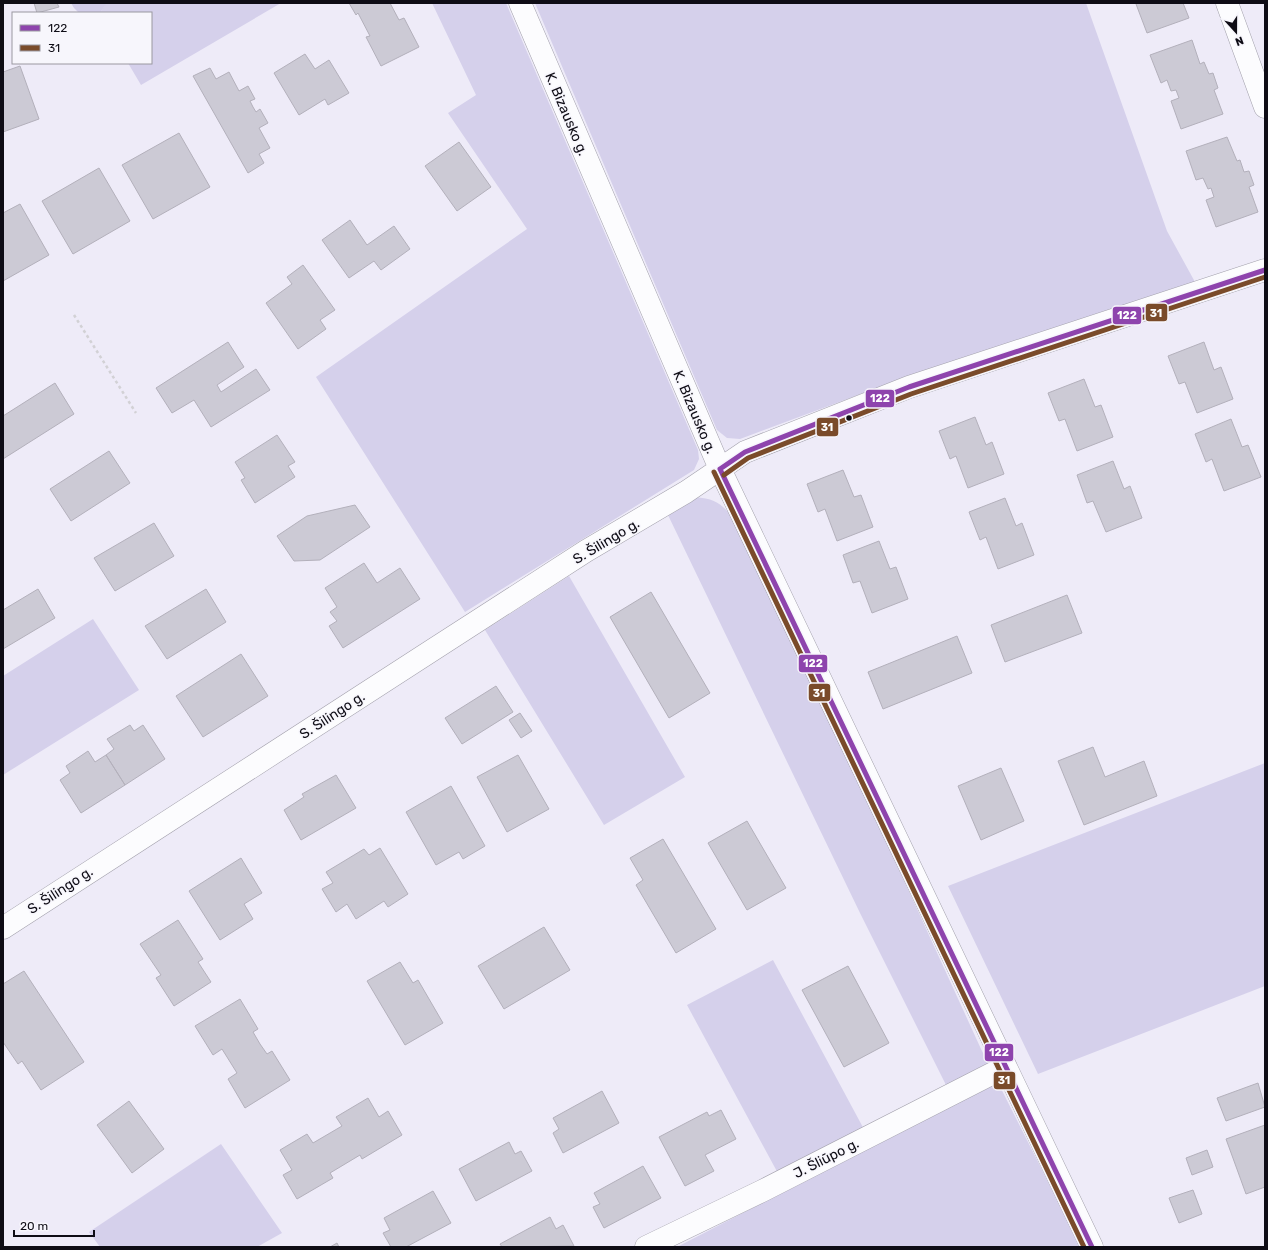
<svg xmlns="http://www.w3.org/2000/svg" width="1268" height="1250" font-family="Rubik,sans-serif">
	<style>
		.green { fill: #d5d0eb }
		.forest { fill: #d2cdea }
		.building { fill: #cccad5; stroke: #b3b0bb }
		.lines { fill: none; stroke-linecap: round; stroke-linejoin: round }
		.street-casing { stroke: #a3a1ac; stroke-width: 23 }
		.secondary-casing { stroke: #a3a1ac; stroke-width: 23 }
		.path { stroke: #d2d1d5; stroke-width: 2.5; stroke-dasharray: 3 3; stroke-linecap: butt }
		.street { stroke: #fcfcfe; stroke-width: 22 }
		.secondary { stroke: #fcfcfe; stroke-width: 22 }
		.bus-1-casing { stroke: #f7f6fc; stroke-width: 8 }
		.bus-2-casing { stroke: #f7f6fc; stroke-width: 8 }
		.bus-1 { stroke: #8e44ad; stroke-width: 5 }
		.bus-2 { stroke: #7a4b2a; stroke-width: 5 }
		.bus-dot { fill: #0e0c15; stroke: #f7f6fc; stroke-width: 1.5 }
		.labels { text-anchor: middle; stroke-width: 3; stroke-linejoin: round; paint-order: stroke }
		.street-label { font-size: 14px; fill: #0e0c15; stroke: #f7f6fc }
		.line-badge { stroke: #f7f6fc; stroke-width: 1.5 }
		.badge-label { font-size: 11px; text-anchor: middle; font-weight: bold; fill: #fff }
	</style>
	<rect width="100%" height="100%" fill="#eeebf8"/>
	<path class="green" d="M106,3h175l-140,82 -13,-22h23v-50h-51z
		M432,3h74l192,447 1,9 -5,11 -229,142 -149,-235 211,-148 -79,-116 28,-18z
		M535,3h551l81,228 28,51 -275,90 -180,67 -13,-1 -10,-8z
		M695,497c23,2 28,8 42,26l113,239 131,287 100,198h-404l110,-57 -100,-185 86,-45 100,186 82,-43 -95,-190 -193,-400z
		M569,576l116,201 -81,48 -119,-195z
		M93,619l46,71 -136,85v-99z
		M1265,763v223l-227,88 -90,-188z
		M221,1144l61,89 -25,14h-157l-11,-15z"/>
	<path class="forest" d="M71,3h35v1l-6,9h-21l-5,-5z"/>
	<path class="building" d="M34,3h23l2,4 -22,6z
		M349,3h41l9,17 5,-2 15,29 -38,19 -15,-29 4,-1 -12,-23 -2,2z
		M1139,3h44l6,15 -42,15 -11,-29z
		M1192,40l8,24 4,-2 5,12 4,-1 5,15 -4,2 9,24 -42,15 -10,-28 8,-3 -3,-8 -5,1 -4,-11 -6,3 -11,-28z
		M305,54l10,15 14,-9 20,33 -21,12 -3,-6 -26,16 -25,-42z
		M20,66l19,53 -36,13v-60z
		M210,68l6,11 13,-7 10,19 9,-5 7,13 -5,2 3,6 3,5 4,-3 8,14 -9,5 11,20 -11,6 5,9 -16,10 -55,-97z
		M179,133l31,54 -57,32 -31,-54z
		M1227,137l10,24 3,-1 4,12 5,-1 5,14 -5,2 9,25 -42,15 -10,-27 8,-3 -3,-9 -3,1 -5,-11 -7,2 -10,-29z
		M459,142l32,45 -34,24 -32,-45z
		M99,168l31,53 -57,33 -31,-53z
		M20,204l29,51 -46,26v-68z
		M350,220l17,25 27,-19 16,23 -29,21 -7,-9 -25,17 -27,-38z
		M303,265l32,45 -15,10 6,9 -28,20 -32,-46 26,-19 -5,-7z
		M228,342l16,25 -27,18 4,7 35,-23 14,21 -59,37 -17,-27 -22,13 -16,-25z
		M1204,342l10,28 7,-3 12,32 -36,14 -12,-31 -6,2 -11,-28z
		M1084,379l11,28 6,-2 12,32 -36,14 -12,-32 -6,2 -11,-28z
		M55,383l19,31 -71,45v-43z
		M975,417l11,28 6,-3 12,32 -36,14 -12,-32 -6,3 -11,-28z
		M1231,419l11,28 6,-2 13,32 -37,14 -12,-32 -6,3 -11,-28z
		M277,435l18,27 -7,4 7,11 -40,26 -14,-23 4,-2 -10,-16z
		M109,451l21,32 -59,38 -21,-32z
		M1113,461l11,28 6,-3 12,32 -36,14 -13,-31 -6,2 -10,-28z
		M843,470l11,27 7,-2 12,32 -36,14 -12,-32 -7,3 -11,-28z
		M1005,498l11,28 6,-3 12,32 -36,14 -12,-32 -6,3 -11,-28z
		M355,505l15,22 -50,33 -26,1 -17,-25 30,-20z
		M154,523l20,33 -59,35 -21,-33z
		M879,541l11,28 6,-2 12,32 -36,14 -12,-32 -7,2 -10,-28z
		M364,563l13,20 23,-15 20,31 -77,49 -14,-22 8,-5 -7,-9 7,-5 -12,-19z
		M38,589l17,29 -52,31v-39z
		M206,589l20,33 -59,37 -22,-33z
		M651,592l59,101 -41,25 -59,-101z
		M1067,595l15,38 -77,29 -14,-37z
		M957,636l15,37 -89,36 -15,-37z
		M241,654l27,42 -65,41 -27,-41z
		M496,686l17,26 -51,32 -17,-26z
		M520,713l12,18 -11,7 -12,-18z
		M130,725l4,6 9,-6 22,34 -40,26 -19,-30 8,-6 -7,-10z
		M1093,747l12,30 39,-16 13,35 -73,29 -26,-64z
		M88,751l7,11 11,-7 19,30 -44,28 -21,-33 10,-7 -4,-7z
		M518,755l31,54 -42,23 -30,-55z
		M1001,768l23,53 -43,19 -23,-54z
		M336,775l20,33 -55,32 -17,-30 20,-13 -2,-3z
		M451,786l34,60 -22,13 -4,-7 -23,13 -30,-53z
		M747,821l39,67 -39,22 -39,-67z
		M663,839l53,90 -40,24 -40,-68 7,-5 -13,-22z
		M380,848l28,46 -20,13 -4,-6 -28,18 -9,-15 -11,8 -14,-23 11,-6 -7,-11 38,-23 5,6z
		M241,858l21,35 -18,11 9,15 -33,21 -31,-49z
		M178,920l25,39 -5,3 13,20 -37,24 -18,-28 5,-3 -21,-31z
		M544,927l26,43 -66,39 -26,-43z
		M400,962l13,21 5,-3 25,43 -38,22 -38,-64z
		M848,966l41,77 -45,24 -42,-77z
		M24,971l60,91 -43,28 -19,-29 -4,3 -15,-22v-58z
		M240,999l18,30 -5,3 7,12 7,10 5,-3 18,29 -45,28 -17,-29 9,-6 -15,-24 -9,6 -18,-29z
		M1258,1083l7,24 -39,14 -9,-23z
		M602,1091l17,32 -56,30 -10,-20 6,-4 -6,-11z
		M368,1098l11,19 9,-6 14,24 -40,24 -2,-4 -30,18 3,5 -36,21 -14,-24 9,-5 -12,-20 27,-16 6,9 29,-17 -6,-9z
		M129,1101l35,48 -32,24 -35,-48z
		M721,1110l15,29 -31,16 9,16 -29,15 -26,-49 48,-25 2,4z
		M1265,1125v62l-19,7 -20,-55z
		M509,1142l6,12 6,-3 11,20 -56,30 -17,-32z
		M1207,1150l6,17 -21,8 -6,-17z
		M643,1166l18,32 -57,30 -11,-21 7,-3 -6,-11z
		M1193,1190l9,24 -23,9 -10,-25z
		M433,1191l18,32 -45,24h-15l-8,-14 7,-3 -6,-12z
		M550,1217l6,12 7,-4 11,21 -72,1 -2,-3z
		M337,1243l2,4h-9z"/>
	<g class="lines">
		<defs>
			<path id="street" d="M1227,3l38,104
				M3,928l428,-277 155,-100 100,-59 34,-23 -200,-466
				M646,1247l116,-56 243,-124"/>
			<path id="secondary" d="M1092,1247l-372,-778 25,-17 164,-65 356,-117"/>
		</defs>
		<use href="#street" class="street-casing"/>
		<use href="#secondary" class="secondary-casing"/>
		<path class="path" d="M74,315l62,98"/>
		<use href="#street" class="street"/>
		<use href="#secondary" class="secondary"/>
		<defs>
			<path id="bus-1" d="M720,469l372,778
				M720,469l25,-17 164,-65 356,-117"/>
			<path id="bus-2" d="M714,472l370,775
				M724,475l24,-17 163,-64 354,-117"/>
		</defs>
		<use href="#bus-1" class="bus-1-casing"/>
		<use href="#bus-2" class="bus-2-casing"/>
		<use href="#bus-1" class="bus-1"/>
		<use href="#bus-2" class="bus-2"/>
	</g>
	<circle class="bus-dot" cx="849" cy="418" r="3.5"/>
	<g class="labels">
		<g class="street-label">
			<text transform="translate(567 114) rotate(67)" y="5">K. Bizausko g.</text>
			<text transform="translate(695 412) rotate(67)" y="5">K. Bizausko g.</text>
			<text transform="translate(606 541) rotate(-31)" y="5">S. Šilingo g.</text>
			<text transform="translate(332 715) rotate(-33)" y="5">S. Šilingo g.</text>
			<text transform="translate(60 890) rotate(-33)" y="5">S. Šilingo g.</text>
			<text transform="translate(826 1158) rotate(-27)" y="5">J. Šliūpo g.</text>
		</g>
	</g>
	<g class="line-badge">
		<rect x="1145" y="303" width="23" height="19" rx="4" fill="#7a4b2a"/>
		<rect x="1112" y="306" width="30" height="19" rx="4" fill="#8e44ad"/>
		<rect x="865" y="389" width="30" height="19" rx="4" fill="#8e44ad"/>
		<rect x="816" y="417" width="23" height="20" rx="4" fill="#7a4b2a"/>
		<rect x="798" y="654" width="30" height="19" rx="4" fill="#8e44ad"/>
		<rect x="808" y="683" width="23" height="19" rx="4" fill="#7a4b2a"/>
		<rect x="984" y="1043" width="30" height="19" rx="4" fill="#8e44ad"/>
		<rect x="993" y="1071" width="23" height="19" rx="4" fill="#7a4b2a"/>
	</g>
	<g class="badge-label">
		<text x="1156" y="317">31</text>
		<text x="1127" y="319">122</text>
		<text x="880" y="402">122</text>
		<text x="827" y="431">31</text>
		<text x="813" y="667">122</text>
		<text x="819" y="697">31</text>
		<text x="999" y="1056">122</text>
		<text x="1004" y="1084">31</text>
	</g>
	<rect width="1268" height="1250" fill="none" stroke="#0e0c15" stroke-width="8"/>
	<rect x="12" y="12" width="140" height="52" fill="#f7f6fc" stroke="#9a98a0"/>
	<rect x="20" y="25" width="20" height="6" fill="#8e44ad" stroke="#9a98a0"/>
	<text x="48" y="32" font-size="12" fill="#0e0c15">122</text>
	<rect x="20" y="45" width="20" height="6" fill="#7a4b2a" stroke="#9a98a0"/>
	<text x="48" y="52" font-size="12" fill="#0e0c15">31</text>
	<g transform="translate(1236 32) rotate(159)" stroke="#f7f6fc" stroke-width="3" paint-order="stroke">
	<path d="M0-3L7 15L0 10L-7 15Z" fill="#0e0c15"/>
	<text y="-6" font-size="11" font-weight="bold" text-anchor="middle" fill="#0e0c15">N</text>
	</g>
	<path d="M14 1230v6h80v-6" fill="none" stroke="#0e0c15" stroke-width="2"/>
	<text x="20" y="1230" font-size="12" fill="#0e0c15" stroke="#f7f6fc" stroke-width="3" paint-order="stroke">20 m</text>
</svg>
